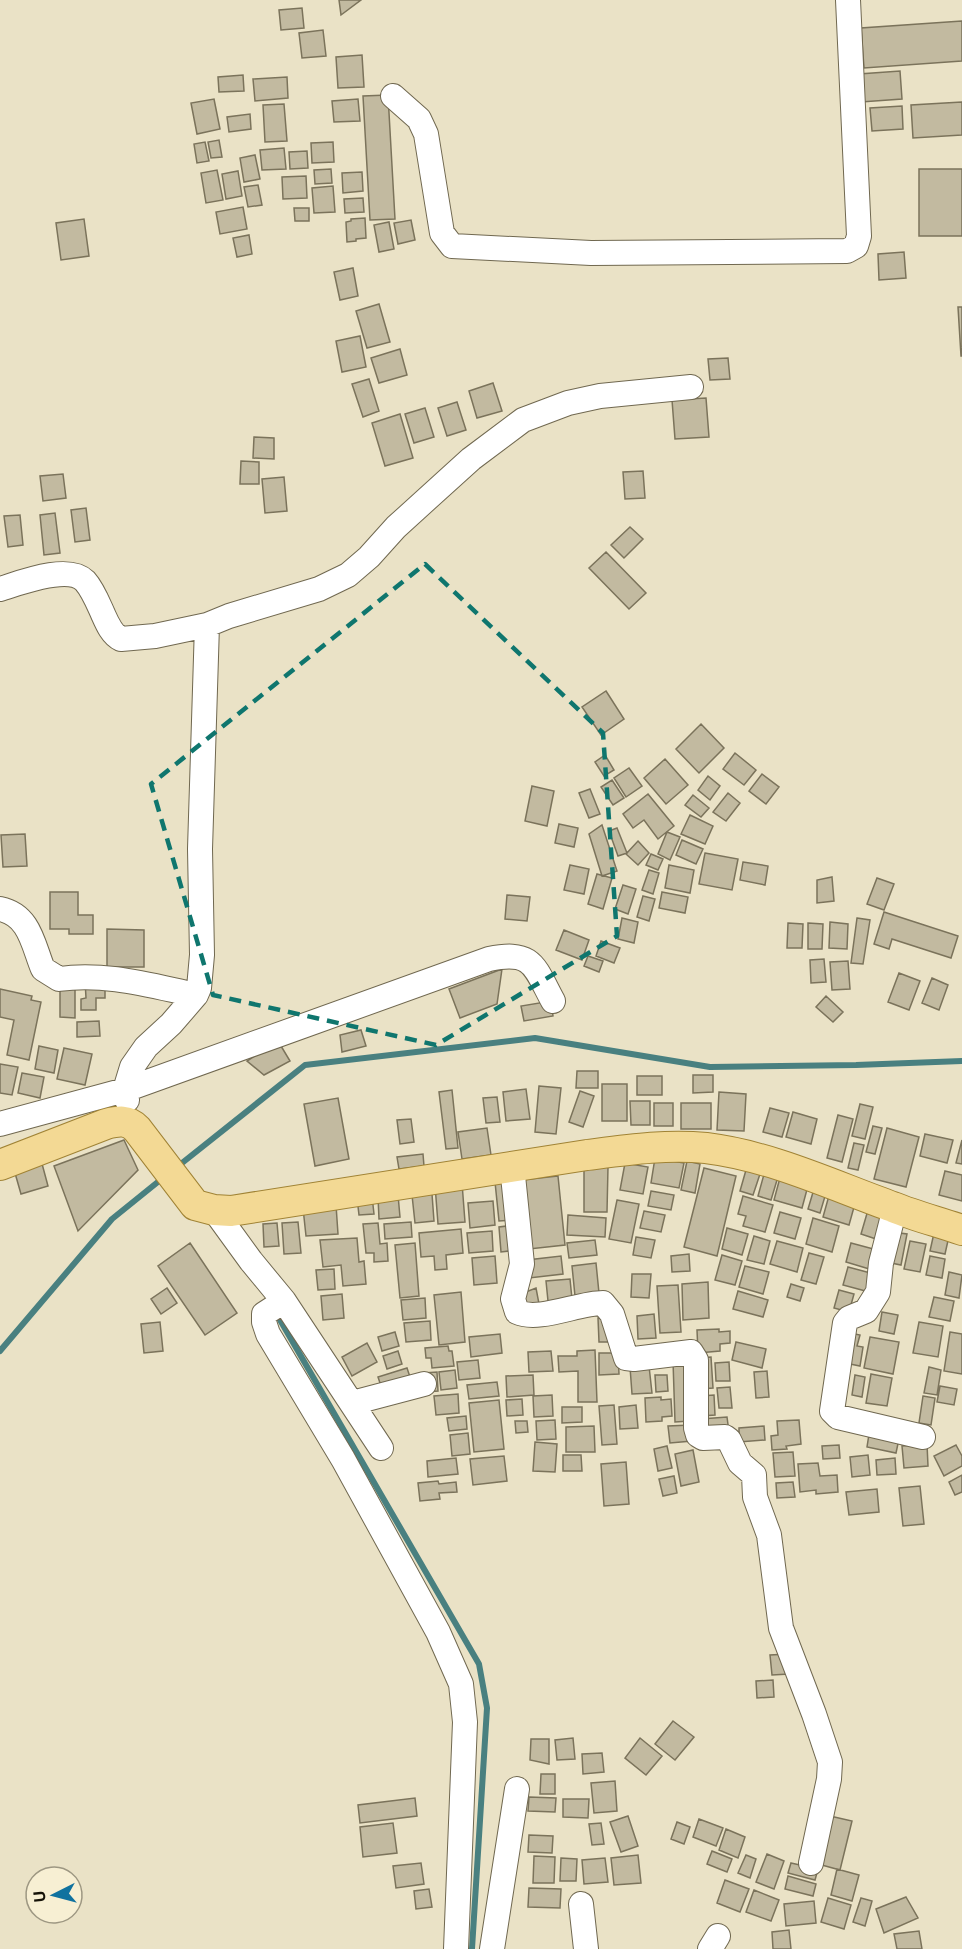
<svg xmlns="http://www.w3.org/2000/svg" width="962" height="1949" font-family="'Open Sans',sans-serif">
	<style>
		.lines { fill: none; stroke-linecap: round; stroke-linejoin: round }
		.stream { stroke: #498080; stroke-width: 6 }
		.building { fill: #c2baa0; stroke: #7b735b; stroke-width: 1.5 }
		.minor-casing { stroke: #706850; stroke-width: 26 }
		.major-casing { stroke: #a08335; stroke-width: 32 }
		.minor { stroke: #fff; stroke-width: 24 }
		.major { stroke: #f3d994; stroke-width: 30 }
		.marked { fill: none; stroke: #0f766e; stroke-width: 4.5; stroke-dasharray: 12 8; stroke-linejoin: round }
	</style>
	<rect width="100%" height="100%" fill="#eae2c6"/>
	<g class="lines">
		<path class="stream" d="M177,1167l128,-102 230,-27 175,29 146,-2 106,-4
			M276,1313l203,351 8,44 -15,241
			M0,1351l112,-132 52,-42"/>
	</g>
	<path class="building" d="M339,0h22l-20,15z
		M302,8l2,20 -23,2 -2,-20z
		M962,21v40l-98,7 -3,-40z
		M323,30l3,26 -24,2 -3,-25z
		M362,55l2,32 -26,1 -2,-31z
		M900,71l2,28 -41,3 -2,-28z
		M243,75l1,16 -25,1 -1,-15z
		M287,77l1,21 -33,3 -2,-22z
		M388,95l7,124 -25,1 -7,-124z
		M214,99l6,30 -23,5 -6,-31z
		M358,99l2,22 -26,1 -2,-21z
		M962,102v33l-49,3 -2,-33z
		M284,104l3,37 -22,1 -2,-37z
		M902,106l1,23 -31,2 -2,-23z
		M250,114l1,15 -22,3 -2,-15z
		M219,140l3,17 -11,1 -3,-16z
		M205,142l4,19 -12,2 -3,-19z
		M333,142l1,20 -22,1 -1,-20z
		M284,148l2,21 -24,1 -2,-20z
		M307,151l1,17 -18,1 -1,-17z
		M255,155l5,24 -16,3 -4,-24z
		M331,169l1,14 -17,1 -1,-14z
		M919,169h43v67h-43z
		M217,170l6,30 -17,3 -5,-30z
		M238,171l4,25 -16,3 -4,-25z
		M362,172l1,19 -20,2 -1,-20z
		M306,176l1,22 -24,1 -1,-22z
		M258,185l4,20 -14,2 -4,-20z
		M333,186l2,26 -21,1 -2,-25z
		M363,198l1,14 -19,1 -1,-14z
		M243,207l4,22 -27,5 -4,-22z
		M294,208h15v13h-14z
		M365,218l1,20 -10,1v2l-9,1 -1,-20 5,-1v-2z
		M84,219l5,37 -28,4 -5,-37z
		M411,220l4,20 -17,4 -4,-21z
		M389,222l5,27 -15,3 -5,-27z
		M249,235l3,19 -15,3 -4,-19z
		M904,252l2,26 -27,2 -1,-26z
		M353,268l5,28 -18,4 -6,-28z
		M379,304l11,38 -23,6 -11,-37z
		M958,307h4v49h-1z
		M360,336l6,31 -24,5 -6,-31z
		M400,349l7,26 -28,8 -8,-25z
		M728,358l2,21 -20,1 -2,-21z
		M369,379l10,32 -16,6 -11,-33z
		M493,383l9,28 -25,7 -8,-27z
		M706,398l3,39 -34,2 -3,-39z
		M457,402l9,28 -19,6 -9,-28z
		M425,408l9,29 -20,6 -9,-29z
		M400,414l13,44 -28,8 -13,-43z
		M254,437l20,1v21l-21,-1z
		M241,461l18,1v22h-19z
		M643,471l2,27 -20,1 -2,-27z
		M63,474l3,24 -23,3 -3,-25z
		M284,477l3,34 -22,2 -3,-34z
		M86,508l4,32 -15,2 -4,-32z
		M55,513l5,40 -16,2 -4,-40z
		M20,515l3,30 -15,2 -4,-31z
		M630,527l13,12 -19,19 -13,-13z
		M606,552l40,41 -17,16 -40,-41z
		M606,691l18,28 -23,16 -19,-28z
		M701,724l23,24 -25,25 -23,-24z
		M735,753l21,17 -12,15 -21,-16z
		M605,755l9,15 -10,6 -9,-14z
		M665,759l23,26 -22,19 -22,-26z
		M629,768l13,18 -16,11 -12,-19z
		M762,774l17,13 -13,17 -17,-13z
		M708,776l12,10 -10,14 -12,-10z
		M612,780l12,18 -11,7 -12,-18z
		M532,786l22,5 -7,35 -22,-5z
		M590,789l10,25 -11,4 -10,-25z
		M728,793l12,10 -14,18 -13,-9z
		M648,794l26,32 -16,13 -14,-19 -11,8 -10,-14z
		M693,795l16,13 -8,9 -16,-12z
		M690,815l23,11 -8,18 -24,-10z
		M559,824l19,4 -4,19 -19,-4z
		M602,825l15,46 -15,5 -13,-42z
		M617,828l10,25 -9,3 -9,-25z
		M667,832l13,5 -10,23 -12,-6z
		M25,834l2,32 -24,1 -2,-32z
		M682,840l21,9 -7,15 -20,-9z
		M638,841l11,12 -11,12 -12,-11z
		M705,853l33,6 -6,31 -33,-6z
		M651,854l12,5 -5,11 -12,-5z
		M743,862l25,4 -3,19 -25,-5z
		M570,865l19,4 -5,25 -20,-4z
		M669,865l25,5 -4,23 -25,-5z
		M649,870l10,3 -6,21 -11,-4z
		M597,874l15,4 -9,31 -15,-5z
		M832,877l2,24 -17,2v-23z
		M877,878l17,6 -10,26 -17,-6z
		M623,885l13,4 -8,25 -13,-5z
		M50,892h28v23h15v19h-24v-5h-19z
		M662,892l26,5 -3,16 -26,-5z
		M507,895l23,2 -3,24 -22,-2z
		M643,896l12,3 -6,22 -12,-4z
		M884,912l74,24 -7,22 -59,-19 -3,10 -15,-5z
		M622,918l16,4 -4,21 -16,-4z
		M857,918l13,2 -7,44 -12,-1z
		M830,922l18,2 -1,25 -18,-1z
		M788,923l15,1 -1,24h-15z
		M808,923l15,1 -1,25h-14z
		M107,929l37,1v37h-37z
		M564,930l25,10 -7,20 -26,-10z
		M601,941l19,7 -6,15 -18,-7z
		M588,956l15,5 -4,11 -15,-6z
		M824,959l2,23 -15,1 -1,-23z
		M848,961l2,28 -18,1 -2,-28z
		M502,969l-5,35 -37,14 -11,-29z
		M899,973l21,8 -11,29 -21,-8z
		M932,978l16,7 -9,25 -17,-7z
		M85,980h20v18h-9v12h-15v-11l5,-1z
		M0,989l32,7 -1,4 10,2 -12,58 -22,-5 7,-35 -14,-3z
		M60,989h15v29l-15,-1z
		M826,996l17,16 -10,10 -17,-15z
		M551,1001l2,15 -29,5 -3,-15z
		M99,1021l1,15 -23,1v-15z
		M361,1030l5,16 -24,6 -2,-17z
		M278,1041l12,20 -26,14 -17,-14z
		M39,1046l19,4 -4,23 -19,-4z
		M64,1048l28,6 -7,31 -28,-6z
		M0,1064l18,3 -6,28 -12,-2z
		M577,1071h21v17h-22z
		M22,1073l22,4 -4,21 -22,-5z
		M693,1075h20v17l-20,1z
		M637,1076h25v19h-25z
		M602,1084h25v37h-25z
		M539,1086l22,2 -5,46 -21,-2z
		M526,1089l4,30 -24,2 -3,-29z
		M452,1090l6,58 -12,1 -7,-57z
		M580,1091l14,5 -11,31 -14,-5z
		M719,1092l27,2 -2,37 -27,-1z
		M497,1097l3,25 -14,1 -3,-25z
		M338,1098l11,61 -34,7 -11,-62z
		M630,1101h20v24h-19z
		M654,1103h19v23h-19z
		M681,1103h30v26h-30z
		M860,1104l13,3 -8,32 -13,-3z
		M770,1108l19,5 -7,24 -19,-5z
		M793,1112l24,7 -6,25 -25,-7z
		M838,1115l15,4 -11,43 -15,-4z
		M411,1119l3,23 -14,2 -3,-24z
		M873,1126l9,2 -7,26 -9,-2z
		M487,1128l4,27 -29,4 -4,-27z
		M887,1128l32,9 -13,50 -32,-8z
		M925,1134l28,6 -6,23 -27,-7z
		M124,1140l14,30 -60,61 -24,-65z
		M962,1140v24l-6,-1z
		M854,1143l10,2 -6,25 -10,-2z
		M423,1154l1,12 -25,3 -2,-12z
		M655,1158l29,5 -5,25 -28,-5z
		M41,1160l7,26 -27,8 -8,-28z
		M687,1161l13,3 -5,29 -14,-3z
		M625,1163l23,4 -5,27 -23,-4z
		M584,1167h24l-1,45h-23z
		M766,1167l14,3 -9,30 -13,-4z
		M704,1168l32,8 -19,80 -33,-9z
		M746,1170l14,4 -7,21 -13,-4z
		M945,1171l17,4v26l-23,-6z
		M781,1174l28,8 -7,26 -28,-8z
		M558,1176l7,69 -36,4 -8,-69z
		M510,1181l3,39 -14,1 -4,-39z
		M462,1183l3,39 -27,2 -3,-39z
		M814,1189l12,4 -6,20 -12,-4z
		M651,1191l23,4 -3,15 -23,-4z
		M830,1192l26,8 -7,25 -26,-8z
		M432,1194l2,27 -19,2 -3,-28z
		M398,1195l2,22 -21,2 -1,-22z
		M372,1196l2,18 -15,1 -2,-17z
		M743,1196l30,9 -8,27 -22,-6 3,-10 -8,-2z
		M617,1200l22,4 -8,39 -22,-4z
		M493,1201l2,24 -25,3 -2,-25z
		M336,1205l2,29 -32,2 -3,-28z
		M868,1210l18,5 -7,25 -18,-6z
		M644,1211l21,4 -4,17 -21,-4z
		M780,1212l21,6 -6,21 -21,-6z
		M568,1215l38,3 -1,19 -38,-2z
		M813,1218l26,8 -7,26 -26,-8z
		M298,1222l3,31 -17,1 -2,-31z
		M411,1222l1,15 -27,2 -1,-15z
		M277,1223l2,23 -15,1 -1,-23z
		M378,1223l2,21 7,-1 1,18 -14,1v-9h-8l-3,-29z
		M515,1225l2,25 -16,2 -2,-25z
		M727,1228l21,6 -6,21 -20,-6z
		M461,1229l2,24 -17,2 1,14 -12,1 -1,-14 -13,1 -2,-24z
		M492,1231l1,20 -24,2 -2,-20z
		M892,1232l15,2 -6,31 -15,-3z
		M934,1233l15,3 -4,18 -15,-3z
		M754,1236l16,5 -6,23 -17,-4z
		M636,1237l19,3 -4,18 -18,-3z
		M357,1238l2,24 5,-1 2,23 -23,2 -2,-21 -18,2 -3,-27z
		M595,1240l2,15 -28,3 -2,-15z
		M777,1241l26,7 -6,24 -27,-8z
		M910,1241l16,3 -6,28 -16,-3z
		M190,1243l47,70 -32,22 -47,-69z
		M415,1243l4,53 -19,2 -5,-53z
		M851,1243l30,8 -5,20 -30,-9z
		M809,1253l15,4 -8,27 -15,-4z
		M689,1254l1,17 -18,1 -1,-16z
		M722,1255l20,6 -7,24 -20,-5z
		M495,1256l2,27 -23,2 -2,-27z
		M561,1256l2,18 -34,4 -2,-18z
		M930,1256l15,3 -3,19 -16,-3z
		M596,1263l3,30 -24,3 -3,-30z
		M745,1266l24,6 -6,22 -24,-7z
		M848,1267l30,8 -5,18 -30,-8z
		M334,1269l1,20 -17,1 -2,-20z
		M949,1272l13,3 -3,23 -14,-3z
		M632,1274h19l-2,24 -18,-1z
		M570,1279l2,20 -24,2 -2,-20z
		M708,1282l1,36 -26,2 -1,-36z
		M791,1284l13,4 -4,13 -13,-4z
		M678,1285l3,47 -21,1 -3,-47z
		M167,1288l10,15 -16,11 -10,-15z
		M536,1288l4,21 -20,2 -2,-16z
		M839,1290l15,4 -5,18 -15,-4z
		M738,1291l30,9 -5,17 -30,-8z
		M461,1292l4,50 -26,3 -5,-50z
		M342,1294l2,24 -21,2 -2,-24z
		M934,1297l20,4 -4,20 -21,-4z
		M425,1298l1,20 -23,2 -2,-20z
		M882,1312l16,3 -4,19 -15,-3z
		M654,1314l2,24 -18,1 -1,-23z
		M598,1318h14v24h-13z
		M430,1321l1,19 -25,2 -2,-19z
		M160,1322l3,29 -19,2 -3,-29z
		M919,1322l24,4 -5,31 -25,-4z
		M719,1329v3l11,-1v12l-10,1v7l-22,2 -1,-23z
		M395,1332l4,14 -17,5 -4,-14z
		M950,1332l12,2v40l-18,-3z
		M850,1333l10,2 -3,11 6,1 -3,19 -15,-3z
		M500,1334l2,19 -31,4 -2,-20z
		M870,1337l29,5 -6,32 -29,-6z
		M736,1342l30,7 -4,19 -30,-8z
		M367,1343l10,19 -25,14 -10,-19z
		M448,1346l1,5h3l2,15 -22,2 -1,-10h-5l-1,-10z
		M595,1350l2,52h-19v-31l-19,1 -1,-16h19v-5z
		M398,1351l4,13 -15,5 -4,-13z
		M551,1351l2,20 -24,1 -1,-20z
		M599,1353h19l1,21 -20,1z
		M711,1357l2,31 -13,1 -2,-31z
		M478,1360l2,18 -21,2 -2,-18z
		M673,1361h14l3,60 -15,1z
		M729,1362l1,19h-14l-1,-18z
		M649,1366l3,27 -20,1 -2,-27z
		M929,1367l12,3 -4,25 -13,-2z
		M407,1368l4,12 -29,9 -4,-12z
		M455,1370l2,18 -16,2 -2,-18z
		M767,1371l2,26 -13,1 -2,-26z
		M437,1372l1,19 -12,1 -2,-19z
		M871,1374l21,4 -5,28 -21,-3z
		M533,1375l1,20 -27,2 -1,-21z
		M655,1375h12l1,16 -12,1z
		M855,1375l10,2 -3,20 -10,-2z
		M497,1382l2,14 -30,3 -2,-14z
		M940,1386l17,3 -3,16 -17,-3z
		M730,1387l2,21h-13l-2,-20z
		M458,1394l1,19 -23,2 -2,-19z
		M552,1395l1,21 -19,1 -1,-21z
		M714,1395l1,20 -13,1 -1,-20z
		M923,1396l12,2 -4,27 -12,-2z
		M661,1397v3l10,-1 1,17 -10,1v4l-16,1 -1,-24z
		M522,1399l1,16 -16,1 -1,-16z
		M499,1400l5,49 -30,3 -5,-49z
		M614,1405l3,39 -15,1 -3,-39z
		M636,1405l2,23 -18,1 -1,-22z
		M562,1407h20v15l-20,1z
		M466,1416l1,13 -18,2 -2,-13z
		M727,1417l2,15 -27,2 -1,-15z
		M555,1420l1,19 -19,1 -1,-19z
		M799,1420l2,24 -15,2 1,3 -15,1 -1,-14 7,-1 -1,-14z
		M515,1421h12l1,11 -12,1z
		M691,1425l1,16 -22,2 -2,-17z
		M594,1426l1,26h-29v-25z
		M764,1426l1,14 -26,2v-14z
		M870,1428l30,6 -4,19 -29,-6z
		M468,1433l2,21 -18,2 -2,-21z
		M535,1442l22,2 -2,28 -22,-1z
		M927,1444l1,22 -24,2 -2,-22z
		M839,1445l1,13 -17,1 -1,-13z
		M956,1445l6,11v10l-18,10 -10,-20z
		M667,1446l5,22 -14,3 -4,-22z
		M693,1450l6,32 -18,4 -6,-32z
		M793,1452l2,24 -20,1 -2,-24z
		M563,1455h18l1,16h-19z
		M868,1455l2,20 -18,2 -2,-20z
		M504,1456l3,25 -34,4 -3,-26z
		M456,1458l2,16 -30,3 -1,-16z
		M895,1458l1,16 -19,1 -1,-15z
		M626,1462l3,42 -25,2 -3,-42z
		M818,1463l2,13 17,-1 1,17 -22,2v-4l-16,2 -2,-28z
		M962,1475v17l-7,3 -6,-13z
		M674,1476l3,17 -14,3 -4,-17z
		M438,1481l1,3 17,-2 1,10 -18,1 1,6 -20,2 -2,-18z
		M793,1482l2,15 -18,1 -1,-15z
		M920,1486l4,38 -21,2 -4,-38z
		M877,1489l2,23 -30,3 -3,-23z
		M788,1654l1,20 -17,1 -2,-20z
		M773,1680l1,17 -17,1 -1,-17z
		M673,1721l21,16 -19,23 -20,-16z
		M573,1738l2,21 -18,1 -2,-20z
		M640,1738l22,18 -16,19 -21,-17z
		M531,1739h18v25l-19,-4z
		M602,1753l2,19 -21,2 -1,-20z
		M541,1774h14v20h-15z
		M615,1781l2,30 -23,2 -3,-30z
		M529,1797l27,1 -1,14 -27,-1z
		M415,1798l2,18 -57,7 -2,-18z
		M563,1799h26l-1,19 -25,-1z
		M628,1816l10,30 -17,6 -11,-30z
		M830,1816l22,5 -12,49 -22,-6z
		M699,1819l24,9 -7,18 -23,-9z
		M677,1822l13,5 -6,17 -13,-5z
		M393,1823l4,30 -34,4 -3,-30z
		M601,1823l3,21 -12,1 -3,-21z
		M726,1829l19,8 -7,21 -19,-8z
		M529,1835l24,1 -1,17 -24,-1z
		M712,1851l20,8 -5,13 -20,-8z
		M767,1854l17,7 -10,28 -18,-7z
		M638,1855l3,28 -27,2 -3,-27z
		M746,1855l10,4 -6,19 -12,-5z
		M534,1856l21,1 -1,26h-21z
		M561,1858l16,1 -1,22h-16z
		M605,1858l3,24 -24,2 -2,-24z
		M421,1863l3,21 -28,4 -3,-22z
		M791,1863l27,6 -3,11 -27,-7z
		M837,1869l22,6 -7,26 -21,-6z
		M788,1876l28,8 -3,12 -28,-7z
		M725,1880l24,9 -9,23 -23,-9z
		M529,1888l32,1 -1,19 -32,-1z
		M429,1889l3,18 -16,2 -2,-18z
		M754,1890l25,10 -8,21 -25,-9z
		M906,1897l12,21 -34,15 -8,-24z
		M828,1898l23,7 -7,24 -23,-7z
		M861,1898l11,3 -7,25 -12,-4z
		M814,1901l2,22 -30,3 -2,-22z
		M789,1930l2,19h-18l-1,-17z
		M919,1931l3,18h-25l-3,-15z"/>
	<g class="lines">
		<defs>
			<path id="minor" d="M393,96l26,23 7,15 16,99 10,13 139,7 256,-2 9,-5 3,-10 -11,-236
				M0,589c20,-6 68,-25 85,-8 8,9 13,22 18,33 4,9 9,21 18,25l34,-3 52,-11 22,-9 90,-27 29,-14 21,-18 27,-30 75,-68 52,-39 45,-17 32,-7 91,-9
				M0,909c30,6 33,36 43,60l16,10c46,-7 93,7 137,16
				M127,1100l-2,-10 7,-23 14,-20 25,-23 25,-29 3,-7 3,-33 -2,-106 7,-224
				M0,1124l125,-34 364,-131c44,-9 45,7 64,42
				M512,1166l10,98 -9,35 4,13c22,10 61,-9 86,-9l9,11 14,44 8,1 57,-7 5,8v68l2,7 5,3 22,-1 4,3 11,23 14,12 1,22 14,38 12,93 33,86 16,48 -1,17 -18,84
				M895,1208l-14,55 -3,29 -12,19 -17,7 -4,5 -13,88 6,6 85,20
				M214,1210l37,51 33,40 -20,13v8l4,12 75,125 95,173 23,52 4,38 -9,227
				M284,1301l97,147
				M352,1403l72,-19
				M581,1904l5,45
				M492,1949l25,-160
				M710,1949l8,-13"/>
			<path id="major" d="M0,1165l106,-41c12,-3 22,-5 31,5l58,76 19,5 17,1 356,-56c39,-5 79,-11 119,-7 65,8 126,37 187,59 22,9 46,15 69,23"/>
		</defs>
		<use href="#minor" class="minor-casing"/>
		<use href="#major" class="major-casing"/>
		<use href="#minor" class="minor"/>
		<use href="#major" class="major"/>
	</g>
	<path class="marked" d="M425,564l178,169 14,203 -181,109 -223,-50 -62,-211z"/>
	<g transform="translate(54 1895) rotate(264)"><circle r="28" fill="#f7efd3" stroke="#9d9782" stroke-width="1.5"/>
	<path d="M0-4.5L10 22L0 15L-10 22Z" fill="#10729f"/>
	<text y="-9" font-size="16" font-weight="bold" text-anchor="middle" fill="#151208">U</text>
	</g>
</svg>
